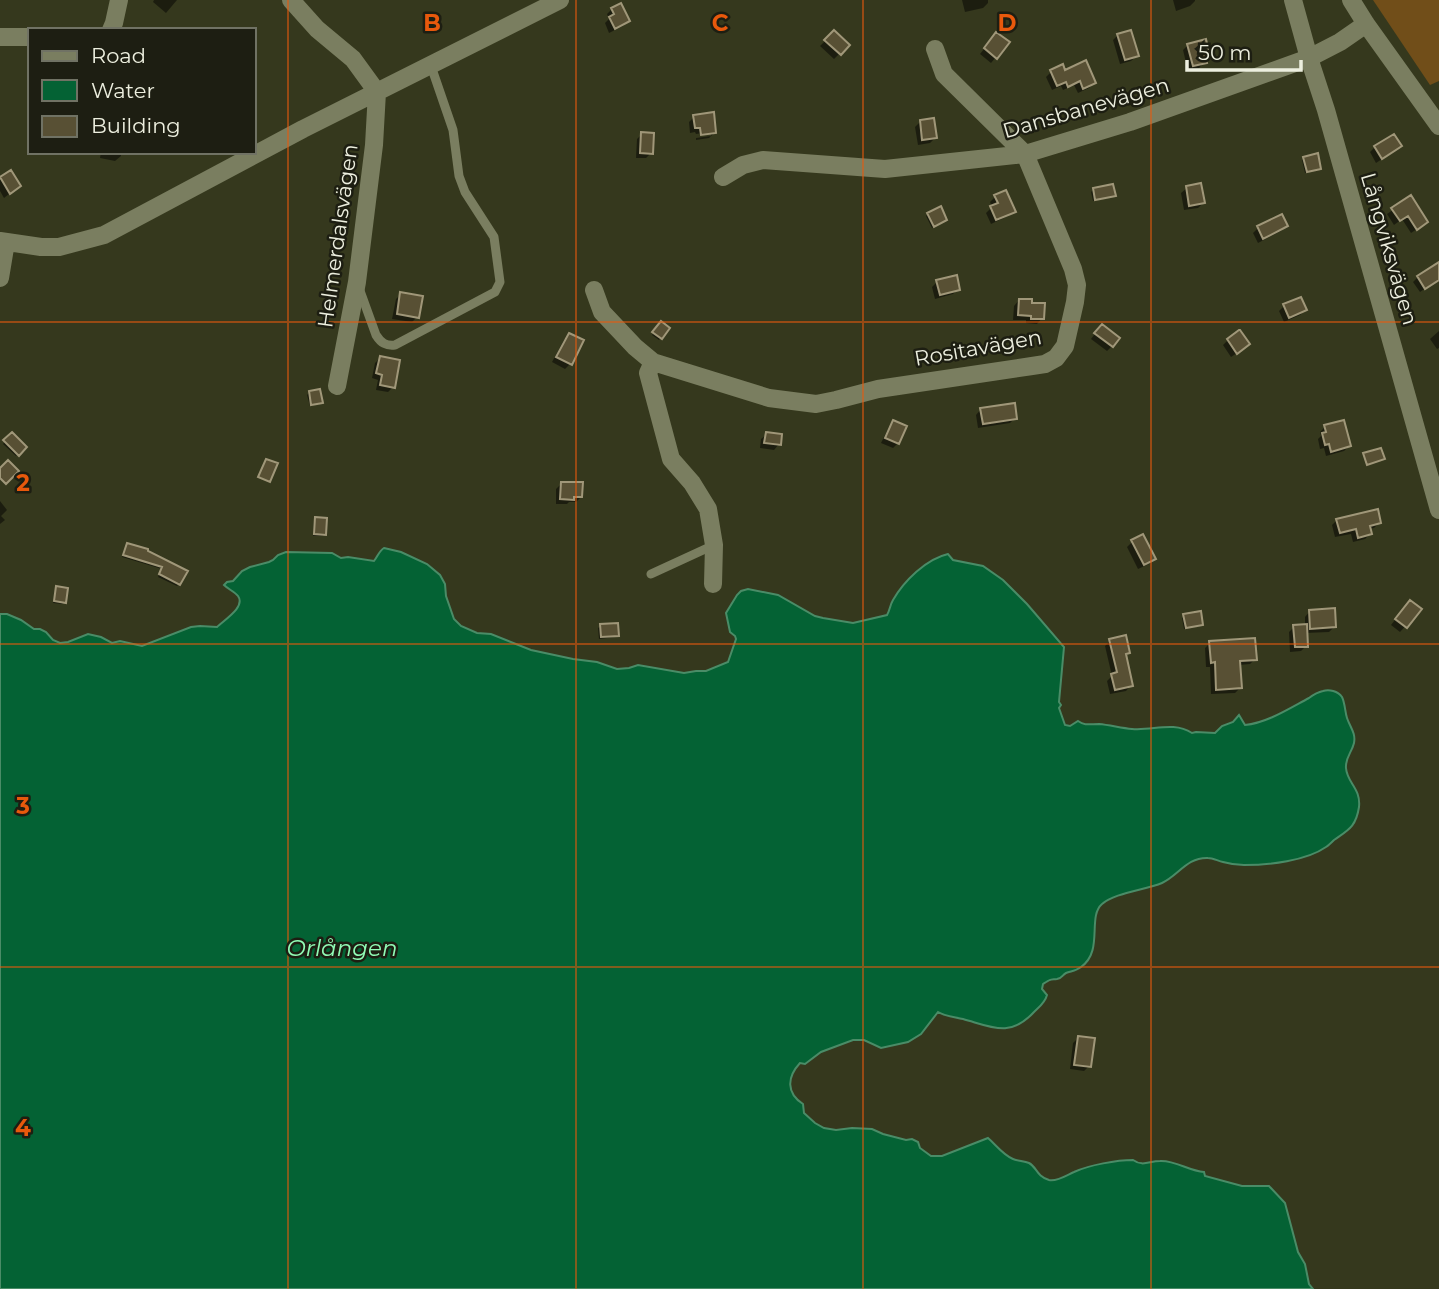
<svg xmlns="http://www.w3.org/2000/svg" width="1439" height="1289" font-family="Montserrat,sans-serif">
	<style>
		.green { fill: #714e19 }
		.water { fill: #046234; stroke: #4a8c67; stroke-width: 2 }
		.shadow { fill: #0007 }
		.building { fill: #585034; stroke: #a09779; stroke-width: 2 }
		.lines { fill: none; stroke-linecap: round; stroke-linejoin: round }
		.service { stroke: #7a7e60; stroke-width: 9 }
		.minor { stroke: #7a7e60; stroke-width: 18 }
		.grid { fill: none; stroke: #e8590c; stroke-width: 2; stroke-opacity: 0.55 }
		.labels { text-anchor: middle; stroke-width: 5; stroke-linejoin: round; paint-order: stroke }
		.street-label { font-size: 21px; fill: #edefdf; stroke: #1d1e12 }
		.water-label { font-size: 23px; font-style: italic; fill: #91fcb6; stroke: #1d1e12 }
		.grid-label { font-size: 23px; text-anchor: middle; font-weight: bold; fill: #e8590c; stroke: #1d1e12; stroke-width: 5; stroke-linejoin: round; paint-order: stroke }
	</style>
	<rect width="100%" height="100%" fill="#35381d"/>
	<path class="green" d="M1373,0h66v81l-9,4z"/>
	<path class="water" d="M384,548l17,4 26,12 13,11 5,9 1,12 8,23 7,7 16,7 14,1 40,16 42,9 24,3 20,7 12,-1 9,-3 46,8 12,-2h10l22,-9 8,-23 -1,-3 -5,-4 -4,-19 11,-18 4,-4 7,-2 30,6 37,21 8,2 30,5 34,-8c3,-5 3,-10 6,-15 11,-19 33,-41 55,-46l5,6 30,6 20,14 24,24 37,43 -5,55 2,3 -2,3 6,17 5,1 8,-5c7,5 12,3 21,3 11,1 22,4 33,5 21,2 41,-8 60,4l4,-1 19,1 7,-7 11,-4 6,-7 6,10c22,-2 45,-17 64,-27 4,-3 9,-6 14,-7 6,-2 15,0 19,6 3,6 3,15 5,21 3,9 9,15 7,25 -2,9 -9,15 -8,25 1,15 15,20 13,39 -3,20 -11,23 -25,33 -2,2 -5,5 -8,7 -20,14 -57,18 -82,18 -7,0 -14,-1 -21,-3 -5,-1 -10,-4 -15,-4 -21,-1 -30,18 -46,25 -17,7 -48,10 -60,21 -15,13 2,47 -21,63 -5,4 -10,4 -15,6 -4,2 -3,5 -9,6 -8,1 -6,0 -14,5l-1,5 5,6c-2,8 -8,12 -13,17 -24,26 -42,15 -71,7 -8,-2 -19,-3 -25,-7l-17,22 -13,8 -27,6 -17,-8h-11l-32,12 -16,12 -5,-1c-13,14 -14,30 3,41l1,9 11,10 9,5 12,2 16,-2 20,1 11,5 23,6 6,-1 6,3 2,6 11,8h11l46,-18c8,7 15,17 25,21 5,2 11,2 16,4 8,4 7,13 20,17 8,2 18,-5 25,-8 15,-7 43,-12 59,-12 10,7 16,1 27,1 15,-1 29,10 44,11l1,4 37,10h27l16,17 13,49 7,12 4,20 4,5h-1313v-675h7l14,6 13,9h6l6,3 7,8 7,3 8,-1 20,-8 13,3 11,6 8,-2 22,5 49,-19 9,-1 17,1c7,-7 29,-20 21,-31 -3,-4 -10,-7 -14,-11l3,-3 6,-1 9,-10 8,-4 19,-5 4,-2 5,-5 8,-3 46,1 9,5 7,-1 26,4c4,-5 5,-10 10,-13z"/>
	<path class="shadow" d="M154,0h23l-11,13 -13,-11z
		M962,0h26v3l-5,5 -18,4z
		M1173,0h22v1l-5,5 -14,5z
		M612,9l16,12 -5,5 -14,7 -4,-10 4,-4 -2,-5z
		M834,32l14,13 -14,14 -14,-13z
		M1118,35l19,20 -6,6 -11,3 -7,-24z
		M992,39l4,18 -5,6 -11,-9z
		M1188,45l20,13 -9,10 -11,3 -5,-21z
		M1051,72h13l30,11 -5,5 -11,5 -4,-8 -11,5 -2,-4 -9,4 -6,-13z
		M694,117l20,16 -5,5 -13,2v-2l15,-2v-4l-15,2 -1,-2 -5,1 -1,-11z
		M920,122l15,16 -5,5 -12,2 -3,-18z
		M642,134l9,19 -5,5h-10l1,-19z
		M1399,146l-5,5 -18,12 -6,-11 5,-5z
		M101,152h20v4l-6,5 -15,-3z
		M1304,158l16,10 -3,2 -12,3 -3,-13z
		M11,173l8,13 -15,12 -4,-7v-11z
		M1187,188l16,15 -5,5 -14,2 -3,-17z
		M1094,189l20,6 -2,2 -19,4 -2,-9z
		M995,197l18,14 -5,5 -17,8 -5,-11 6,-6 -2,-5z
		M1410,198l10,29 -9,6 -9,-14 -8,6 -7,-11z
		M928,214l17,6 -13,8 -6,-12z
		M1286,226l-5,5 -23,12 -5,-10 5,-5z
		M1439,270v9l-19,13 -7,-10 5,-5z
		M937,282l21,7 -5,5 -18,5 -3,-12z
		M401,294l16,23 -5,5 -20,-3 4,-20z
		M1019,300l23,18 -5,6 -11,-1v-3h-13l1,-14z
		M1284,306l21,4 -5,5 -16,7 -5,-11z
		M661,323l7,5 -9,12 -7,-5z
		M1097,331l15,15 -5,5 -16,-12z
		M1439,331v17l-2,1 -7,-10z
		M569,335l1,29 -5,5 -13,-7 12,-22z
		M1228,340l15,9 -12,8 -8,-12z
		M380,358l13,29 -5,5 -12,-2 2,-10 -6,-2 3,-15z
		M309,393l12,9 -2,2 -9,2 -3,-11z
		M981,409l34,9 -5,5 -32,5 -2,-13z
		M894,422l4,21 -5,5 -12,-5 8,-16z
		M1325,427l24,19 -5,5 -18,5 -2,-8 -4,1 -2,-10 3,-3 -1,-4z
		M12,434l13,13 -9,9 -13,-12z
		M767,434l12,10 -5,6 -14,-2 1,-9z
		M561,484l20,13 -5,5h-7l-2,2h-11v-15z
		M0,501l7,9 -6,6 4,4 -5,4z
		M316,519l9,15 -2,2h-10l1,-15z
		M1337,520l42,3 -5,5 -5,1 1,5 -5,5 -12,3 -2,-8 -16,3 -3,-12z
		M1132,542l22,17 -5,5 -11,5 -11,-22z
		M128,545l57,26 -6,13 -2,2 -19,-9 4,-8 -40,-12z
		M57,588l8,14 -3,2 -9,-1 2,-13z
		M1405,607l15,3 -20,22 -9,-7z
		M1310,611l25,15 -6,6 -24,1 1,13 -5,5 -11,1 -1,-20 5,-5 11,-1v-9z
		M1184,616l18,8 -2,2 -16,3 -2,-11z
		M601,626l16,9 -2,2 -16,2 -1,-11z
		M1110,641l18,12 -4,4 7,28 -5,6 -16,3 -3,-13 5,-5 -7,-30z
		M1210,643l45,16 -5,5 -11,1 1,23 -5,5 -24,1 -1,-27h-4l-1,-19z
		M1078,1038l11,28 -5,5 -14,-2 3,-26z"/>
	<path class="building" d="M621,3l9,18 -15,8 -6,-12 5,-3 -3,-6z
		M834,30l16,15 -9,10 -17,-15z
		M1131,30l8,26 -14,4 -8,-26z
		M996,32l14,10 -13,17 -13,-11z
		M1206,39l4,19 -4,1 1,4 -14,3 -6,-22z
		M1086,60l10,23 -13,6 -3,-8 -12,6 -2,-5 -9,4 -7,-16 13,-6 2,6z
		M714,112l2,21 -15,2 -1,-7h-5l-2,-13z
		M934,118l3,20 -15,2 -2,-20z
		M641,132l13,1 -1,21 -13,-1z
		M1394,134l8,12 -20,13 -8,-13z
		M1318,153l3,16 -14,3 -4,-15z
		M11,170l10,16 -11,8 -10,-17z
		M1201,183l4,20 -16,3 -3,-20z
		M1113,184l3,12 -21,4 -2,-12z
		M1006,190l10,22 -20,8 -6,-14 8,-3 -4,-8z
		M1411,195l17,27 -11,8 -9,-14 -8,5 -9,-13z
		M941,206l6,14 -13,7 -7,-14z
		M1282,214l6,12 -25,13 -6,-13z
		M1439,262v18l-14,9 -8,-13z
		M957,275l3,15 -20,5 -4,-15z
		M400,292l23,4 -4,22 -22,-4z
		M1301,297l6,13 -18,8 -6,-14z
		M1019,299h13v4h13l-1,16h-13v-3l-13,-1z
		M661,321l9,7 -8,11 -10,-7z
		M1102,324l18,14 -7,9 -19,-14z
		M1239,330h1l10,14 -13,10 -10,-15z
		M569,333l15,7 -12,25 -16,-8z
		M380,356l20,4 -5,28 -15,-3 2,-10 -6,-2z
		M320,389l3,14 -12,2 -2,-14z
		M1015,403l2,16 -34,5 -3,-16z
		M893,420l14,6 -8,18 -14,-6z
		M1344,420l7,26 -20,6 -2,-8 -4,1 -3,-12 4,-1 -2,-7z
		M12,432l15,15 -8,9 -16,-16z
		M766,432l16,2 -1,11 -17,-2z
		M1381,448l4,11 -18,6 -4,-12z
		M266,459l12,4 -8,19 -12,-5z
		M8,460l11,11 -13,13 -6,-6v-10z
		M561,482h22l-1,15h-8v3l-14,-1z
		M1378,509l3,14 -11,3 2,8 -14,4 -2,-9 -16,4 -4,-14z
		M315,517l12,1 -1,17 -12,-1z
		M1143,534l13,25 -12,6 -13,-25z
		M127,543l21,6v2l40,20 -8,14 -21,-11 3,-7 -39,-12z
		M56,586l12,2 -2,15 -12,-2z
		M1410,600l12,9 -15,19 -12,-9z
		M1335,608l1,19 -26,2 -1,-19z
		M1201,611l2,14 -17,3 -3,-14z
		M618,623l1,13 -18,1 -1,-13z
		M1307,624l1,23h-13l-2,-22z
		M1126,635l4,18 -4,1 7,32 -18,4 -4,-16 6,-2 -8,-33z
		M1255,638l2,22 -17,1 2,27 -26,2 -1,-28 -4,1 -2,-22z
		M1078,1036l17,2 -4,29 -17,-2z"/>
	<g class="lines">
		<path class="service" d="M359,288l17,47c5,8 10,11 19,10l100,-53 5,-10 -6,-45 -29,-45 -6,-16 -6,-46 -22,-64
			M651,574l63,-29"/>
		<path class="minor" d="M291,0l26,29 36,30 24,33 -3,53 -17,137 -20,104
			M1293,0l16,58 17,52 113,400
			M1351,0l15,24 73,102
			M111,30l3,-7 5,-23
			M0,37h30
			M723,177l20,-12 20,-5 122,9 140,-15 105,-32 179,-64 31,-16 26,-18
			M0,241l41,6h18l45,-12 199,-106 257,-129
			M0,278l6,-36
			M594,290l8,22 33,35 18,15 116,36 47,6 20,-4 42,-11 154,-23 13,-2 11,-6 9,-12 10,-44 2,-17 -4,-16 -48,-115 -81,-80 -9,-25
			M653,362l-5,11 23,86 21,24 16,26 6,36 -1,39"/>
	</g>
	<path class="grid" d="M288,0v1289M576,0v1289M863,0v1289M1151,0v1289M0,322h1439M0,644h1439M0,967h1439"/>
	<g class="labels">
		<g class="street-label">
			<text transform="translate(1086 108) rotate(-16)" y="7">Dansbanevägen</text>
			<text transform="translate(338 236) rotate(-82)" y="7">Helmerdalsvägen</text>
			<text transform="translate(1389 249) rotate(74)" y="7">Långviksvägen</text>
			<text transform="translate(978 348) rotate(-10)" y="7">Rositavägen</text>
		</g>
		<g class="water-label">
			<text x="342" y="956">Orlången</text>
		</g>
	</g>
	<g class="grid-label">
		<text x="432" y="31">B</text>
		<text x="720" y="31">C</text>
		<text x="1007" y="31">D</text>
		<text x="23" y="491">2</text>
		<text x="23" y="814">3</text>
		<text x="23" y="1136">4</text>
	</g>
	<rect x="28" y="28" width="228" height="126" fill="#1d1e12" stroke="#707264" stroke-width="2"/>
	<rect x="42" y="51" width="35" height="10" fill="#7a7e60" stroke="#707264" stroke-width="2"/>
	<text x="91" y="63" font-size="21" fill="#edefdf">Road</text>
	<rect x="42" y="80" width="35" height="21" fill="#046234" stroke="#707264" stroke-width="2"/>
	<text x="91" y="98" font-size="21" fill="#edefdf">Water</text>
	<rect x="42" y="116" width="35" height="21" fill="#585034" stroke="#707264" stroke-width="2"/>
	<text x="91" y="133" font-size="21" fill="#edefdf">Building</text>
	<path d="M1187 60v10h114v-10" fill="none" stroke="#edefdf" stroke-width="3.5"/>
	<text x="1198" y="60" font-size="21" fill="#edefdf" stroke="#1d1e12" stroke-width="5" paint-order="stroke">50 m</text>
</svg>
